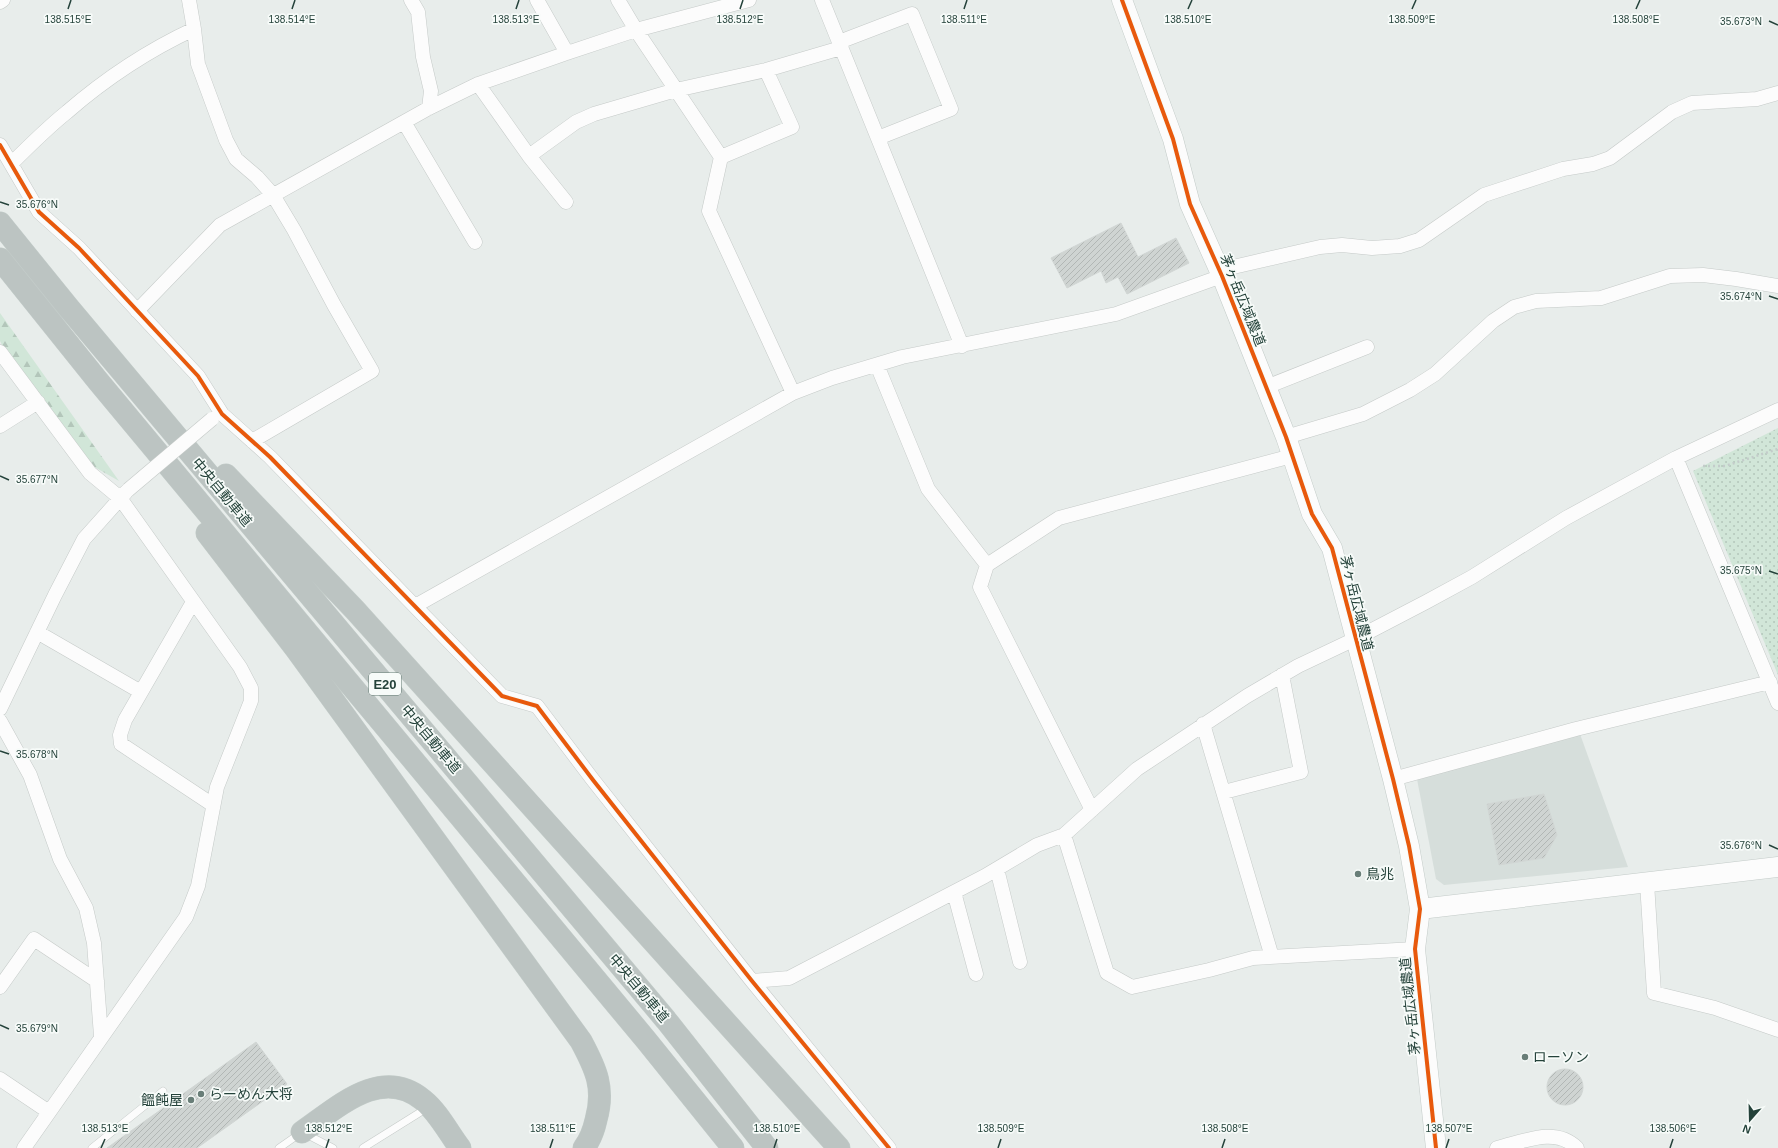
<svg xmlns="http://www.w3.org/2000/svg" width="1778" height="1148" font-family="Helvetica,'Noto Sans JP',sans-serif">
	<style>
		.built { fill: #d6dedb }
		.grass { fill: url(#grass-dots) }
		.forest { fill: url(#forest-firs) }
		.building { fill: url(#building-hatch); stroke: #d1d6d4 }
		.lines { fill: none; stroke-linecap: round; stroke-linejoin: round }
		.lane-casing { stroke: #c5cac8; stroke-width: 8 }
		.street-casing { stroke: #c5cac8; stroke-width: 15 }
		.secondary-casing { stroke: #c3cbc8; stroke-width: 21 }
		.highway-casing { stroke: #c3ccc9; stroke-width: 23 }
		.path { stroke: #c3ccca; stroke-width: 2.5; stroke-dasharray: 2 3; stroke-linecap: butt }
		.lane { stroke: #fcfcfc; stroke-width: 7 }
		.street { stroke: #fcfcfc; stroke-width: 14 }
		.secondary { stroke: #fcfcfc; stroke-width: 20 }
		.highway { stroke: #bcc4c2; stroke-width: 22 }
		.street-bridge-casing { stroke: #c5cac8; stroke-width: 15; stroke-linecap: butt }
		.street-bridge { stroke: #fcfcfc; stroke-width: 14 }
		.cycleway-casing { stroke: #f7fbf9; stroke-width: 6 }
		.cycleway { stroke: #e8590c; stroke-width: 4 }
		.ticks { fill: none; stroke: #24423a; stroke-width: 1.5 }
		.poi-dot { fill: #697e78; stroke: #f7fbf9; stroke-width: 1.5 }
		.labels { text-anchor: middle; stroke-width: 3.5; stroke-linejoin: round; paint-order: stroke }
		.shield { fill: #f7fbf9; stroke: #637a73; stroke-width: 1 }
		.shield-label { font-size: 13px; font-weight: bold; fill: #24423a }
		.street-label { font-size: 14px; fill: #24423a; stroke: #f7fbf9 }
		.poi-label { font-size: 14px; fill: #24423a; stroke: #f7fbf9; text-anchor: start }
		.ticks-label { font-size: 10px; text-anchor: middle; fill: #24423a; stroke: #f7fbf9; stroke-width: 3.5; stroke-linejoin: round; paint-order: stroke }
	</style>
	<defs>
		<pattern id="grass-dots" width="8" height="8" patternUnits="userSpaceOnUse"><rect width="8" height="8" fill="#d1e6d8"/><path d="M2 2h.1M6 6h.1" fill="none" stroke="#b3c6ba" stroke-width="1.8" stroke-linecap="round"/></pattern>
		<pattern id="forest-firs" width="22" height="20" patternUnits="userSpaceOnUse"><rect width="22" height="20" fill="#d1e6d8"/><path d="M5 1l3.5 6h-7zM16 11l3.5 6h-7z" fill="#b3c6ba"/></pattern>
		<pattern id="building-hatch" width="6" height="6" patternUnits="userSpaceOnUse"><rect width="6" height="6" fill="#cfd4d2"/><path d="M-1 1l2-2M0 6l6-6M5 7l2-2" fill="none" stroke="#b2b7b5"/></pattern>
	</defs>
	<rect width="100%" height="100%" fill="#e8edeb"/>
	<path class="built" d="M1580,734l48,133 -184,18 -8,-6 -19,-100z"/>
	<path class="grass" d="M1778,428v247l-85,-204z"/>
	<path class="forest" d="M0,313l119,168 -28,-16 -89,-120 -2,-4z"/>
	<path class="building" d="M1121,223l17,34 38,-19 13,25 -62,31 -9,-17 -12,6 -5,-12 -34,17 -16,-30z
		M1544,794l13,41 -13,23 -45,7 -12,-61z
		M256,1042l31,42 -90,64h-90z
		M1547 1087a18 18 0 1 1 36 0a18 18 0 1 1-36 0Z"/>
	<g class="lines">
		<defs>
			<path id="lane" d="M92,1148l71,-57
				M279,1148l23,-16 31,16
				M363,1148l64,-40"/>
			<path id="street" d="M189,0l5,29 4,35 28,76 10,19 21,18 16,18 21,35 40,75 38,66 -120,70
				M411,0l7,12 5,45 8,34 -2,17
				M537,0l30,53
				M618,0l18,30 85,127 -12,54 84,182
				M822,0l140,346
				M0,2l3,-2
				M839,42l73,-28 39,95 -73,29
				M478,84l51,72 37,46
				M404,122l71,120
				M0,145l39,67 40,36 119,128 24,38 48,43 232,239 35,10 56,74 159,201 137,167
				M529,156l47,-34 18,-8 82,-24 90,-20 75,-22
				M721,157l71,-30 -26,-57
				M11,164c18,-18 36,-36 56,-52 38,-33 82,-62 127,-83
				M1220,270l100,-23 22,-2 30,3 28,-2 19,-6 65,-45 79,-26 30,-5 17,-6 62,-46 20,-9 65,-4 21,-6
				M137,311l83,-86 209,-117 49,-24 89,-31 69,-23 113,-30
				M0,352l90,121 30,25 120,169 11,21v13l-34,86 -19,99 -12,31 -162,231
				M877,365l51,124 59,76
				M1266,387l101,-40
				M0,426l38,-24
				M1286,437l77,-23 47,-24 25,-16 58,-53 21,-14 22,-6 65,-3 69,-22 33,-1 33,4 42,7
				M1676,458l102,245
				M193,602l-68,118 -5,15 1,9 92,61
				M415,606l378,-213 39,-15 70,-21 214,-43 106,-38
				M37,632l104,60
				M0,709l55,-114 29,-56 42,-47
				M0,721l30,54 30,84 26,49 8,35 7,93
				M1203,724l69,233
				M1393,779l183,-50 194,-47
				M1224,792l77,-20 -19,-97
				M1092,810l-112,-223 7,-22 72,-47 233,-62
				M1064,835l43,138 25,14 77,-17 44,-12 162,-9
				M997,869l23,93
				M1647,883l7,110 61,15 63,22
				M954,892l22,82
				M752,981l37,-3 196,-102 52,-31 27,-10 73,-66 110,-73 51,-30 57,-27 71,-37 46,-25 94,-59 110,-60 102,-48
				M0,987l34,-48 63,42
				M0,1079l49,33
				M1497,1148c26,-6 58,-22 80,0"/>
			<path id="secondary" d="M1122,0l51,139 17,65 32,72 64,161 26,77 20,34 61,231 16,67 11,63 -5,40 21,199
				M1420,909l358,-42"/>
			<path id="highway" d="M0,223l68,84 598,713 101,128
				M0,259l98,122 548,659 87,108
				M226,475l129,135 484,538
				M207,533l89,116 285,392c15,28 24,47 15,79 -2,9 -6,20 -12,28
				M302,1132c35,-24 79,-67 121,-32 15,12 25,32 37,48"/>
		</defs>
		<use href="#lane" class="lane-casing"/>
		<use href="#street" class="street-casing"/>
		<use href="#secondary" class="secondary-casing"/>
		<use href="#highway" class="highway-casing"/>
		<path class="path" d="M1703,466h22l53,-17"/>
		<use href="#lane" class="lane"/>
		<use href="#street" class="street"/>
		<use href="#secondary" class="secondary"/>
		<use href="#highway" class="highway"/>
		<defs>
			<path id="street-bridge" d="M128,490l84,-71"/>
		</defs>
		<use href="#street-bridge" class="street-bridge-casing"/>
		<use href="#street-bridge" class="street-bridge"/>
		<defs>
			<path id="cycleway" d="M1122,0l51,139 17,65 32,72 64,161 26,77 20,34 61,231 16,67 11,63 -5,40 21,199
				M0,145l39,67 40,36 119,128 24,38 48,43 232,239 35,10 56,74 159,201 137,167"/>
		</defs>
		<use href="#cycleway" class="cycleway-casing"/>
		<use href="#cycleway" class="cycleway"/>
	</g>
	<path class="ticks" d="M68,9l3,-9M292,9l3,-9M516,9l3,-9M740,9l3,-9M964,9l3,-9M1188,9l4,-9M1412,9l4,-9M1636,9l4,-9M1769,21l9,4M0,202l9,3M1769,296l9,3M0,476l9,4M1769,571l9,3M0,751l9,3M1769,845l9,4M0,1025l9,4M101,1148l4,-9M326,1148l3,-9M550,1148l3,-9M774,1148l3,-9M998,1148l3,-9M1222,1148l3,-9M1446,1148l3,-9M1670,1148l3,-9"/>
	<g class="poi-dot">
		<circle cx="1358" cy="874" r="4"/>
		<circle cx="1525" cy="1057" r="4"/>
		<circle cx="201" cy="1094" r="4"/>
		<circle cx="191" cy="1100" r="4"/>
	</g>
	<g class="labels">
		<rect class="shield" x="369" y="673" width="32" height="22" rx="3"/>
		<g class="shield-label">
			<text x="385" y="689">E20</text>
		</g>
		<g class="street-label">
			<text transform="translate(1243 300) rotate(68)" y="5">茅ヶ岳広域農道</text>
			<text transform="translate(222 492) rotate(50)" y="5">中央自動車道</text>
			<text transform="translate(1357 603) rotate(76)" y="5">茅ヶ岳広域農道</text>
			<text transform="translate(431 739) rotate(50)" y="5">中央自動車道</text>
			<text transform="translate(639 988) rotate(50)" y="5">中央自動車道</text>
			<text transform="translate(1410 1006) rotate(-96)" y="5">茅ヶ岳広域農道</text>
		</g>
		<g class="poi-label">
			<text x="1366" y="879">鳥兆</text>
			<text x="1533" y="1062">ローソン</text>
			<text x="209" y="1099">らーめん大将</text>
			<text x="183" y="1105" text-anchor="end">饂飩屋</text>
		</g>
	</g>
	<g class="ticks-label">
		<text x="68" y="23">138.515°E</text>
		<text x="292" y="23">138.514°E</text>
		<text x="516" y="23">138.513°E</text>
		<text x="740" y="23">138.512°E</text>
		<text x="964" y="23">138.511°E</text>
		<text x="1188" y="23">138.510°E</text>
		<text x="1412" y="23">138.509°E</text>
		<text x="1636" y="23">138.508°E</text>
		<text x="1741" y="25">35.673°N</text>
		<text x="37" y="208">35.676°N</text>
		<text x="1741" y="300">35.674°N</text>
		<text x="37" y="483">35.677°N</text>
		<text x="1741" y="574">35.675°N</text>
		<text x="37" y="758">35.678°N</text>
		<text x="1741" y="849">35.676°N</text>
		<text x="37" y="1032">35.679°N</text>
		<text x="105" y="1132">138.513°E</text>
		<text x="329" y="1132">138.512°E</text>
		<text x="553" y="1132">138.511°E</text>
		<text x="777" y="1132">138.510°E</text>
		<text x="1001" y="1132">138.509°E</text>
		<text x="1225" y="1132">138.508°E</text>
		<text x="1449" y="1132">138.507°E</text>
		<text x="1673" y="1132">138.506°E</text>
	</g>
	<g transform="translate(1750 1120) rotate(200)" stroke="#f7fbf9" stroke-width="3" paint-order="stroke">
	<path d="M0-3L7 15L0 10L-7 15Z" fill="#24423a"/>
	<text y="-6" font-size="11" font-weight="bold" text-anchor="middle" fill="#24423a">N</text>
	</g>
</svg>
